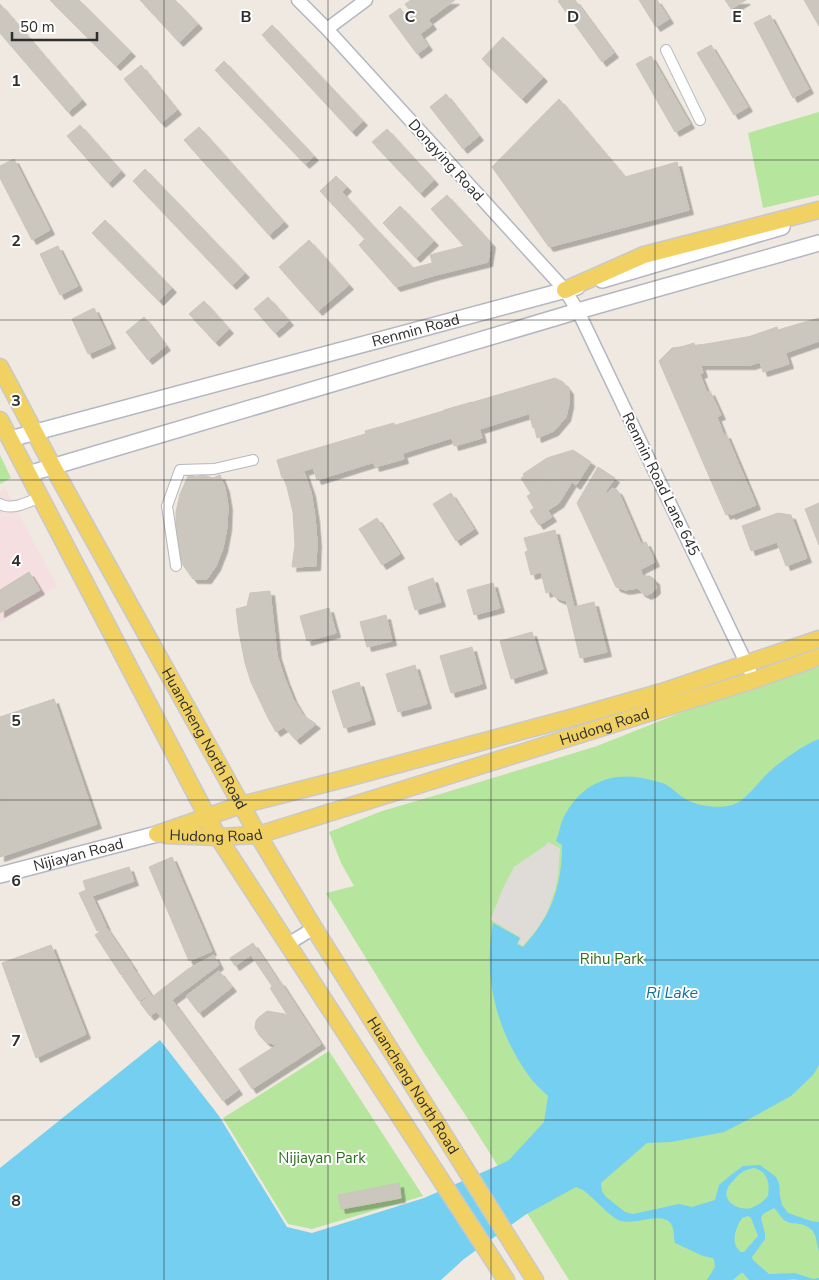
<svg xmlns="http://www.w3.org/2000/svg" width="819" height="1280" font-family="'Nunito Sans',sans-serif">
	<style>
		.medical { fill: #f5dfe0 }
		.green { fill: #b6e59e }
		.plaza { fill: #dfdcd8 }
		.water { fill: #75cff0; fill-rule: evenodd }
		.building { fill: #cbc7bf; stroke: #cbc5ba; filter: url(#shadow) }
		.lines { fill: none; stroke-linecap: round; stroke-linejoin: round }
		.minor-casing { stroke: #b4b7c1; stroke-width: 12 }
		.tertiary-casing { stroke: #b4b7c1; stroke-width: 15 }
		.secondary-casing { stroke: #b4b7c1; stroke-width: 18 }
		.primary-casing { stroke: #c9c9c9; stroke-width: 19 }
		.minor { stroke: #fff; stroke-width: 10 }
		.tertiary { stroke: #fff; stroke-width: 12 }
		.secondary { stroke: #fff; stroke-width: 15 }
		.primary { stroke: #f2d163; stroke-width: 16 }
		.grid { fill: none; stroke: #2e2e2e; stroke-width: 1; stroke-opacity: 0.55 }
		.labels { text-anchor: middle; stroke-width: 4; stroke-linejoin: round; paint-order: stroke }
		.street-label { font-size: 15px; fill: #2e2e2e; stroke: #fff }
		.park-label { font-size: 15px; fill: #2c6e1b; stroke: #fff }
		.water-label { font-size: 16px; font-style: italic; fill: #0d6fa3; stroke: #fff }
		.grid-label { font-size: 16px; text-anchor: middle; font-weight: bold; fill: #2e2e2e; stroke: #fff; stroke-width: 4; stroke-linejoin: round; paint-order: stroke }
	</style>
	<defs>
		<filter id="shadow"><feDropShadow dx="4.5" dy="4.5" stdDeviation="0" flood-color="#0004"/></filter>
	</defs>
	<rect width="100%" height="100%" fill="#efe9e1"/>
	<path class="medical" d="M5,488l52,98 -57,36v-131z"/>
	<path class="green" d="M819,112v83l-56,13 -15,-75z
		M0,455l11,23 -11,6z
		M819,666v614h-250l-95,-152 -50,-75 -98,-160 28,-7 -13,-23 -12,-31 53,-21 65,-19 150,-46 98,-39z
		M329,1051l94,145 -111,33 -24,-5 -65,-106z"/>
	<path class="plaza" d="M548,842l12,6 -2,27 -3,15 -8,23 -10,16 -14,17 -5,-3 3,-5 -30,-18v-2l13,-32 10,-19 32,-22z"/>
	<path class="water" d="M819,739v326l-6,10 -22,21 -38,21 -29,15 -53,10 -24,1 -46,40 1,8 3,5 20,16 8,2 46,-10 13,3 23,-7 4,-15 12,-10 12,-9 17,-1 16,12 3,6 1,13 2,9 6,8 23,8 8,1v29c-4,-14 -2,-23 -19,-27 -4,-1 -9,0 -12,-2 -7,-2 -9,-10 -14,-14l-11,6 -2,4 4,16v5l-13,18 1,3 16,14 26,-1 18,6 6,-1v2h-20l-5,-1 -8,1h-37l-6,-7h-2l-8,7h-26l8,-13 -1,-7 -1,-2 -10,-2 -28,-13c-2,-6 0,-13 -4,-19 -9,-14 -38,3 -53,-4 -9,-5 -22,-19 -30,-26l-5,-4 -7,-3 -51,28 -61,44 -23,21h-441v-112l160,-128 59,76 68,111 25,6 112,-35 84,-37 36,-39 4,-26c-5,-5 -11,-10 -16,-16 -4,-5 -8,-11 -11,-16 -27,-42 -37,-93 -28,-141l27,15 -3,6 6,3c28,-30 39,-60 39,-102l-6,-4c4,-9 4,-19 10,-28 18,-32 50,-43 85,-33 4,1 10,2 14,4 8,4 14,12 22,16 12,6 31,9 45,5 14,-4 25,-22 36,-32 13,-12 35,-28 51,-34zM754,1168c14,3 16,16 14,28 -4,5 -10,10 -17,12 -11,3 -28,-5 -24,-18 1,-4 5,-8 7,-10 6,-8 11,-10 20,-12zM748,1216l3,2 7,18 -14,16h-3c-11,-8 -6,-23 1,-34z"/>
	<path class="building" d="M50,0h29l52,52 -15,14z
		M140,0h35l23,24 -19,18z
		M411,0h44l-34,25 -16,-21z
		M560,0h15l39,53 -12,9 -44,-61z
		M639,0h18l12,19 -13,8z
		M725,0h21l-15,9z
		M804,0h15v26z
		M0,4l82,96 -14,12 -68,-79z
		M400,8l8,11 13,-9 11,15 -12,9 8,12 -11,8 -28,-38z
		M770,15l39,74 -16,9 -39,-75z
		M272,25l91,96 -11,11 -90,-97z
		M503,37l40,40 -21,22 -40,-40z
		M711,45l37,62 -14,8 -37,-62z
		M651,56l39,68 -15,8 -39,-68z
		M224,61l90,95 -9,8 -90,-94z
		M141,65l36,45 -16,13 -37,-44z
		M446,94l33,42 -16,13 -33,-42z
		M559,99l66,78 52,-15 12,48 -140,37 -57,-80z
		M80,125l41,46 -13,12 -41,-47z
		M199,127l85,95 -15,13 -85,-95z
		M387,129l47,51 -14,13 -48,-51z
		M14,159l36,71 -18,10 -32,-62v-12z
		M145,169l100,104 -13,12 -99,-104z
		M336,176l11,11 -5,5 33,36 -11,10 -44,-47z
		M447,195l44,48 -3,19 -52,13 -6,-20 34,-9 -33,-37z
		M400,206l34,35 -18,17 -33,-35z
		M105,220l67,68 -13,13 -67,-68z
		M375,228l38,40 19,-5 4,12 -40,12 -37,-42z
		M309,240l40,45 -31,26 -39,-44z
		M58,246l20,40 -18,9 -20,-41z
		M268,297l21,24 -14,12 -21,-24z
		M204,301l25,28 -14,13 -26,-28z
		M94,308l17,36 -23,10 -16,-35z
		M144,317l22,29 -18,14 -22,-28z
		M819,318v23l-68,24h-55l55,138 -25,12 -67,-154 13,-13 34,-4 58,-10z
		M777,327l12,37 -26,8 -12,-36z
		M694,343l9,30 -23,8 -9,-31z
		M555,378l8,4 6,8v14l-3,13 -12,14 -17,7 -6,-25 -214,67 -4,-12 -31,10 -5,-18z
		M551,384l10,36 -28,8 -10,-36z
		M710,391l11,24 -20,8 -10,-23z
		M472,402l10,36 -28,8 -10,-36z
		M394,423l10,36 -29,8 -10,-36z
		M726,434l30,71 -25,10 -29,-71z
		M573,450l18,12 -15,23 -4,-3 -13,21 -14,9 -22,-38 24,-16z
		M572,452l17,10 -10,18 -18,-10z
		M298,454l13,38 4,25 2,25 -1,24 -24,1 3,-22 -2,-33 -6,-25 -10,-26z
		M598,467l17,11 -9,13 37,85h7l5,4 1,9 -3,3 -6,3 -6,-3 -3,-4 -13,2 -9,-3 -39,-84z
		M537,468l13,20 -8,5 6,10 -4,2 8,12 -13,8 -9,-14 4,-3 -7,-12 4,-2 -10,-16z
		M189,474l7,3 7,-2 10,3 7,-3 5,13 3,18 -1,21 -4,21 -7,18 -9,13h-14l-10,-14 -4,-12 -3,-21v-20l4,-18z
		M612,488l5,2 2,3 22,51 5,-2 9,20 -36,18 -31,-67 14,-7 -2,-3 7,-3 -2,-4z
		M451,493l23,36 -18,12 -23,-37z
		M819,503v42l-14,-36z
		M778,513l13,2 16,43 -21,8 -9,-24 -26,9 -9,-25z
		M377,518l23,36 -18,11 -23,-36z
		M555,530l19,77 20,-5 13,50 -27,6 -14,-58h-4l-7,-3 -5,-6 -4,2 -5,-21 -10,3 -6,-23 3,-1 -4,-13z
		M29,572l11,18 -40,23v-23z
		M433,578l8,24 -26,8 -7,-23z
		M493,583l7,25 -26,7 -7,-25z
		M270,591l7,64 8,24 8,20 10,16 13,9 -20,16 -12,-13 -8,5 -8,-14 -17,-36 -6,-19 -6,-31 -3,-23 11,-3 3,-13z
		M329,608l7,25 -29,8 -7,-25z
		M386,615l6,26 -25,6 -7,-25z
		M532,632l11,37 -32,10 -11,-38z
		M472,647l10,37 -31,9 -11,-37z
		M415,665l12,39 -29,8 -12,-38z
		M359,682l12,38 -27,8 -12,-37z
		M54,699l43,125 -97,33v-140z
		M172,857l40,94 -23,10 -40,-94z
		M129,867l5,14 -42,15 14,30 -9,5 -18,-38 7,-3 -3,-9z
		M106,927l27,40 -12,8 -26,-40z
		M253,943l26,39 -7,4 -21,-31 -16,11 -5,-8z
		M51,945l35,89 -50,24 -34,-95z
		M214,955l5,10 -69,51 -10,-13 11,-8 1,2 36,-28z
		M133,968l17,26 -11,7 -17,-25z
		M219,971l13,16 -33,26 -13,-17z
		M280,981l41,63 -69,45 -13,-20 41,-26 -6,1 -8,-2 -7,-7 -4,-7 1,-7 2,-3 9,-7 18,3 3,2 -18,-28z
		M172,1000l66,90 -15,11 -66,-89z
		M399,1183l2,15 -60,11 -3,-14z"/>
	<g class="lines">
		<defs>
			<path id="minor" d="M666,50l34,70
				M0,504c11,7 29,-2 40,-7
				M176,566l-9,-60 13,-36 34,-1 39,-9"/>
			<path id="tertiary" d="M298,0l29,29 238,261 13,21 172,360
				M327,29l39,-29
				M288,944l26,-16"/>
			<g id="secondary">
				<path d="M602,280l180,-53"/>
				<path id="s1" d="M10,439l567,-152"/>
				<path d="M28,474l550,-163 241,-68"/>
				<path id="s2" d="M0,875l157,-41"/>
			</g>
			<g id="primary">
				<path d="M565,290l79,-35 175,-45"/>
				<path id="s3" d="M0,367l53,100 205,368 56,93 221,352"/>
				<path d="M0,420l218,417 288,443"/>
				<path d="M157,834l84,-29 106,-27 231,-62 84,-24 157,-53"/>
				<path id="s4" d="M166,835l52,2 40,-2 496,-155 65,-23"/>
			</g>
		</defs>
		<use href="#minor" class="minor-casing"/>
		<use href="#tertiary" class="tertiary-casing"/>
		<use href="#secondary" class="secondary-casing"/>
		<use href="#primary" class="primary-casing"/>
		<use href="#minor" class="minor"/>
		<use href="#tertiary" class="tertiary"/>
		<use href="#secondary" class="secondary"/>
		<use href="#primary" class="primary"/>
	</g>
	<path class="grid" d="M164,0v1280M328,0v1280M491,0v1280M655,0v1280M0,160h819M0,320h819M0,480h819M0,640h819M0,800h819M0,960h819M0,1120h819"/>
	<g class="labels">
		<g class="street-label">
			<text transform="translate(446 160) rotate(48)" y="5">Dongying Road</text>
			<text dy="5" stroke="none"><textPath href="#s1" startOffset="420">Renmin Road</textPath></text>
			<text transform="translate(661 484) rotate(64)" y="5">Renmin Road Lane 645</text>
			<text dy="5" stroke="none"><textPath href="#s4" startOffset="455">Hudong Road</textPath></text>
			<text dy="5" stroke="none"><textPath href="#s3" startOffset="424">Huancheng North Road</textPath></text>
			<text dy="5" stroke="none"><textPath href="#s4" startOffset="50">Hudong Road</textPath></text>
			<text dy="5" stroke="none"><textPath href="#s2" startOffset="81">Nijiayan Road</textPath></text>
			<text dy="5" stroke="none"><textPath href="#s3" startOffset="829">Huancheng North Road</textPath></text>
		</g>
		<g class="park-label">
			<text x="612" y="964">Rihu Park</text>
			<text x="322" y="1163">Nijiayan Park</text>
		</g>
		<g class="water-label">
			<text x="672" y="998">Ri Lake</text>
		</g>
	</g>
	<g class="grid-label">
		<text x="246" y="22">B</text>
		<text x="410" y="22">C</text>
		<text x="573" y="22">D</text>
		<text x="737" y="22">E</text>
		<text x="16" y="86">1</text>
		<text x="16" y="246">2</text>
		<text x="16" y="406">3</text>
		<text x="16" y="566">4</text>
		<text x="16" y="726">5</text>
		<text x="16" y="886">6</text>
		<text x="16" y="1046">7</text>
		<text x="16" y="1206">8</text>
	</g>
	<path d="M12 32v8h85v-8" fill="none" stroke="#2e2e2e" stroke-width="2.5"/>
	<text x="20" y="32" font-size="15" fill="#2e2e2e" stroke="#ffffff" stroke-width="4" paint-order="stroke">50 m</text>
</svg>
